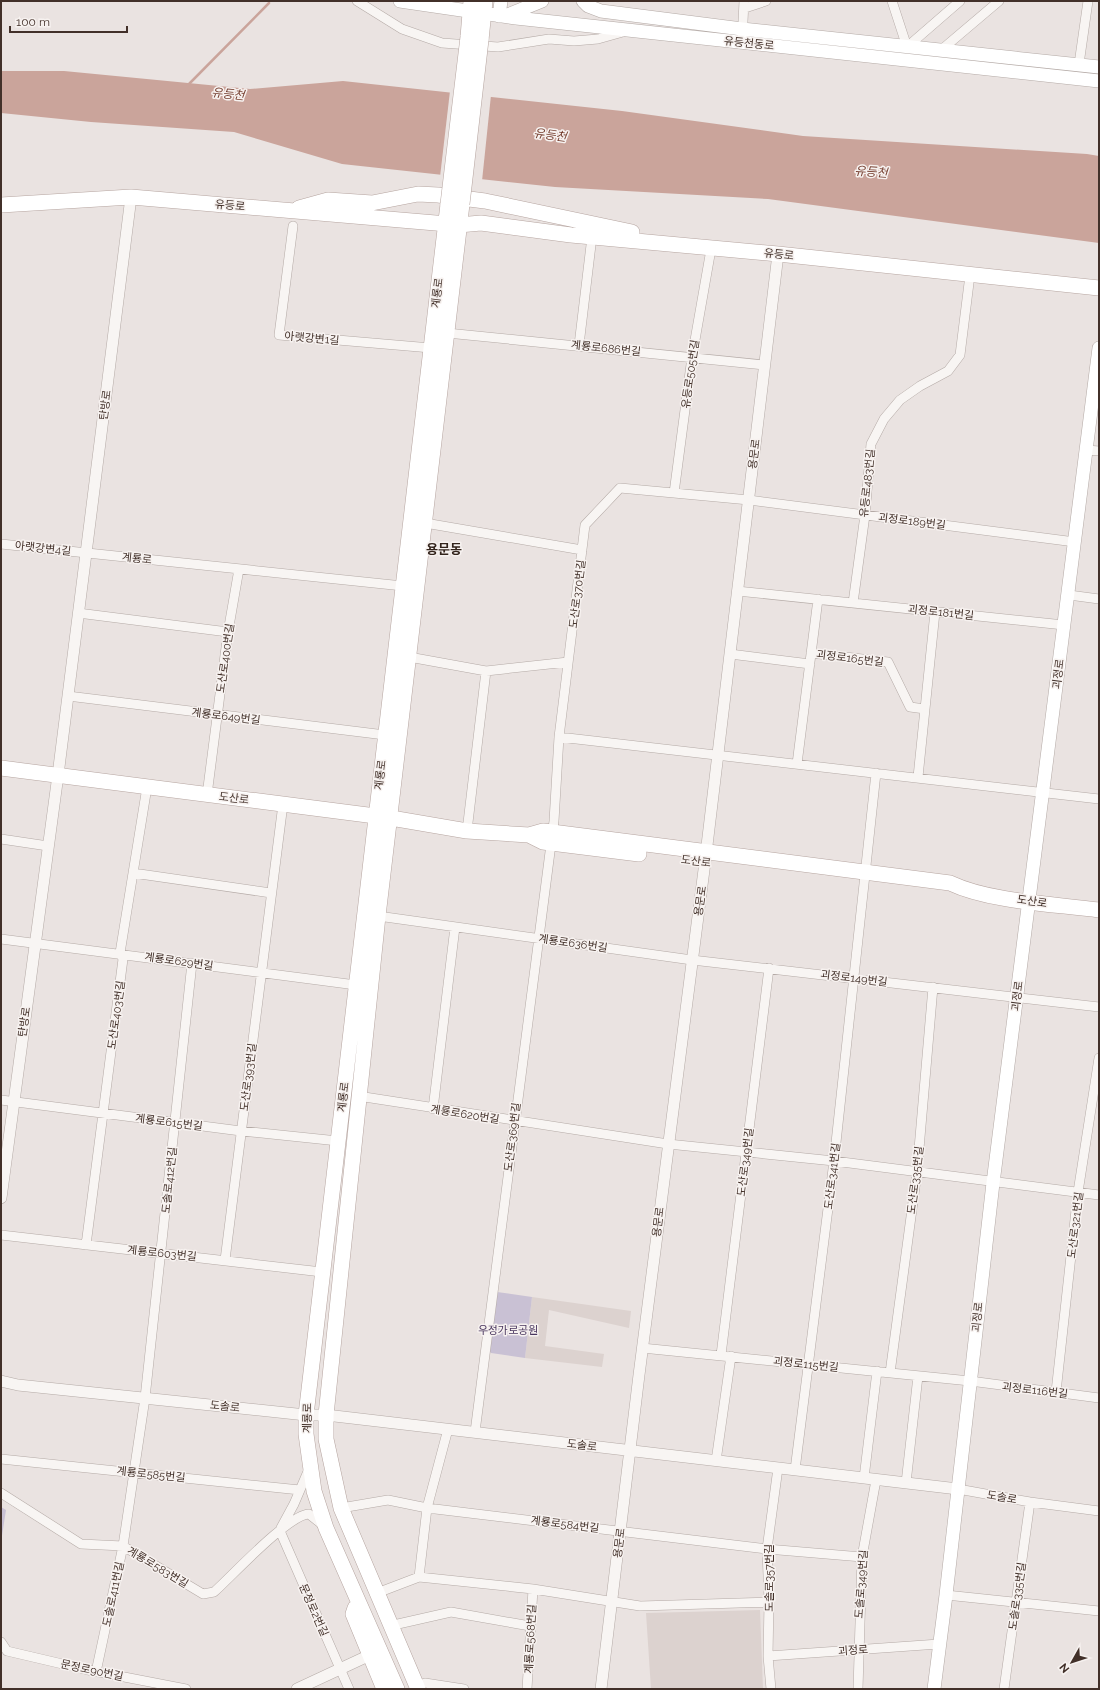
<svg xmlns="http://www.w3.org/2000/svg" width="1100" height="1690" font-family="Raleway,'Noto Sans KR',sans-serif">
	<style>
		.built { fill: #dcd2cf }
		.green { fill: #c9c1d4 }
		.water { fill: #caa49b }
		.pier { fill: #eae3e1 }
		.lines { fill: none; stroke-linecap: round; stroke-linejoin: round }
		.stream { stroke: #caa49b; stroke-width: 2.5 }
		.minor-casing { stroke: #b4aaa6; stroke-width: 10 }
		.tertiary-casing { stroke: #b4aaa6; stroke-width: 12 }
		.secondary-casing { stroke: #b4aaa6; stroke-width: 14 }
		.primary-casing { stroke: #b6a5a0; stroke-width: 16 }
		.minor { stroke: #f8f5f3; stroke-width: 9 }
		.tertiary { stroke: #f8f5f3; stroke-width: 11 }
		.secondary { stroke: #fff; stroke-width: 13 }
		.primary { stroke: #fff; stroke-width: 15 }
		.primary-bridge-casing { stroke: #b6a5a0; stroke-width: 16; stroke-linecap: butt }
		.primary-bridge { stroke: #fff; stroke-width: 15 }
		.labels { text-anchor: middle; stroke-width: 3; stroke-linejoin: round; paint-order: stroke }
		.street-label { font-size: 11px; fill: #423029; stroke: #f7f2f0 }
		.park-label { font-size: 11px; fill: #49365e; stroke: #f7f2f0 }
		.water-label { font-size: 12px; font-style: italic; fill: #774132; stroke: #f7f2f0 }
		.quarter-label { font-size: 13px; font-weight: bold; fill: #32231b; stroke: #f7f2f0 }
	</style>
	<rect width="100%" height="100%" fill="#eae3e1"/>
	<path class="built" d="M532,1297l99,14 -2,17 -80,-18 -4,36 59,8 -2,13 -77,-9z
		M760,1610l3,79h-112l-5,-76z"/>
	<path class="green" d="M497,1292l35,5 -7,61 -34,-5 -6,-9z
		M1,1507l5,3 -5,32z"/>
	<path class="water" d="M1,71h63l186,18 93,-8 279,30 181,25 284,18 12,2v87l-331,-44 -213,-12 -213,-23 -108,-32 -143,-10 -90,-9z"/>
	<path class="pier" d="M450,91l41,4 -9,86 -42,-4z"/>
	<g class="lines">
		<path class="stream" d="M188,85l81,-82"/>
		<defs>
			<path id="minor" d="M357,1l45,28 40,14 56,4 51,-8 25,2 24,-2 25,-7
				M892,1l15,46 53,-46
				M745,8l21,-7
				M742,42l2,-41
				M940,51l59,-50
				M1079,64l9,-63
				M293,226l-14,109 152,13
				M447,333l318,32
				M579,345l12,-100
				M1087,450l12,1
				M674,493l18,-136 18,-102
				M425,523l157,27
				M1,544l402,42
				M737,591l327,34
				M1069,595l30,4
				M853,603l12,-88 6,-71 13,-25 16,-19 20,-14 28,-15 12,-16 9,-72
				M78,613l150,19
				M811,653l77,9 22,45 15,2
				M730,654l80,10
				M409,657l77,14 82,-9
				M68,696l317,39
				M559,737l540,62
				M797,764l21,-165
				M918,777l17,-165
				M207,795l21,-163 11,-63
				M467,831l19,-160
				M1,839l47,7
				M133,873l138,20
				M378,916l314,44 407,47
				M1,939l355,46
				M358,1096l310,48 166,17 265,34
				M1,1100l240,31 97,10
				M433,1109l22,-182
				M1,1235l321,37
				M86,1245l37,-286 -3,-6 27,-166
				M225,1260l58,-456
				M642,1348l328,33 129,17
				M721,1355l48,-387
				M890,1373l27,-201 16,-185
				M1056,1392l22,-200 21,-134
				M475,1432l79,-611 5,-84 26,-212 35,-37 129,12 326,42
				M1,1459l299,31
				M716,1461l15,-105
				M795,1470l39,-309 42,-388
				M864,1478l13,-107
				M906,1483l12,-107
				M958,1489l72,13 69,9
				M1,1493l80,51 42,2 80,48 11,-2c18,-16 74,-77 95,-78l15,12
				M341,1508l47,-8 39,8 340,41 95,8
				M281,1528l13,-24 15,-35
				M280,1531l69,158
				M419,1577l8,-69 21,-79
				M377,1593l42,-16 114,12 107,17 129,-4
				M946,1595l153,16
				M398,1624l53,-12 79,14
				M1,1642l6,9
				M7,1651l81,19 98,19
				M768,1656l171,-12
				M96,1672l27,-126 22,-148 47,-435
				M425,1683l39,6
				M527,1689l6,-100
				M771,1689l-3,-33 1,-54 -2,-53 11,-81
				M858,1689l4,-132 14,-77
				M1004,1689l26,-187"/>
			<path id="tertiary" d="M1,1198l57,-423 73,-578
				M1,1381l17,4 288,30h20l632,74
				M297,1689l73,-34
				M601,1689l38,-314 66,-513 73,-608"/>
			<path id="secondary" d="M400,1l116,17 583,63
				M583,1l5,5 13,5 141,18 357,38
				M499,16l2,-15
				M505,16l37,-15
				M934,1689l12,-94 47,-412 106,-835"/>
			<path id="primary" d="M468,37l3,-36
				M481,40l4,-39
				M1,205l130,-8 328,28 22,-2 90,12 207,19 321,34
				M299,208l29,-8 44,3 46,-9 20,1 47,6 147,31
				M1,768l390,50 76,13 62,4 14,-4 9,1 398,51c40,19 105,21 149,27
				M529,835l14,7 96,12
				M355,1608l-2,6 31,75
				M397,1689l-71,-161 -12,-37 -8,-57v-19l142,-1211
				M418,1689l-77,-181 -15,-69v-24l52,-499 84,-712"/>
		</defs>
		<use href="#minor" class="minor-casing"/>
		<use href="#tertiary" class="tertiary-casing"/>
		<use href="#secondary" class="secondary-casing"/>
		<use href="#primary" class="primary-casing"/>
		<use href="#minor" class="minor"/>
		<use href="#tertiary" class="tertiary"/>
		<use href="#secondary" class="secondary"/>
		<use href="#primary" class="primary"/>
		<defs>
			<path id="primary-bridge" d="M448,204l20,-167
				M462,204l19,-164"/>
		</defs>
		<use href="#primary-bridge" class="primary-bridge-casing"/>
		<use href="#primary-bridge" class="primary-bridge"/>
	</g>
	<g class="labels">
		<g class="street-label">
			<text transform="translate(749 43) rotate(6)" y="4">유등천동로</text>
			<text transform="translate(230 205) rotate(5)" y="4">유등로</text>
			<text transform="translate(779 254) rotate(6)" y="4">유등로</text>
			<text transform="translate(437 293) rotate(-83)" y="4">계룡로</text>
			<text transform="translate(312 338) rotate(5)" y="4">아랫강변1길</text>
			<text transform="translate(606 348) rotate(6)" y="4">계룡로686번길</text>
			<text transform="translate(690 374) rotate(-82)" y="4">유등로505번길</text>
			<text transform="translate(105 405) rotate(-83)" y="4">탄방로</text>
			<text transform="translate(754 454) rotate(-83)" y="4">용문로</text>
			<text transform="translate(867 483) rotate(-84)" y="4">유등로483번길</text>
			<text transform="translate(912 521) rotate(7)" y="4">괴정로189번길</text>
			<text transform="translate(43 548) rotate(6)" y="4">아랫강변4길</text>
			<text transform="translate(137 558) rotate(6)" y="4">계룡로</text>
			<text transform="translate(577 594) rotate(-83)" y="4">도산로370번길</text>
			<text transform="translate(941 612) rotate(6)" y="4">괴정로181번길</text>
			<text transform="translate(225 658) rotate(-82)" y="4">도산로400번길</text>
			<text transform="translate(850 658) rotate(7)" y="4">괴정로165번길</text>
			<text transform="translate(1058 674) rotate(-83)" y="4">괴정로</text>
			<text transform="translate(226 716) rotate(7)" y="4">계룡로649번길</text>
			<text transform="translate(380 775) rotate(-83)" y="4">계룡로</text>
			<text transform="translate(234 798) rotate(7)" y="4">도산로</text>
			<text transform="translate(696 861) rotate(7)" y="4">도산로</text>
			<text transform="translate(700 901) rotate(-82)" y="4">용문로</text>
			<text transform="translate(1032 901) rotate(8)" y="4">도산로</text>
			<text transform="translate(573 943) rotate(8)" y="4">계룡로636번길</text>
			<text transform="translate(179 961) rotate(8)" y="4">계룡로629번길</text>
			<text transform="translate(854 978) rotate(7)" y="4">괴정로149번길</text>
			<text transform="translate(1017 996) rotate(-83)" y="4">괴정로</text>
			<text transform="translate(116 1015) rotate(-82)" y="4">도산로403번길</text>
			<text transform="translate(24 1022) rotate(-82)" y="4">탄방로</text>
			<text transform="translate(248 1077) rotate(-83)" y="4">도산로393번길</text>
			<text transform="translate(343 1097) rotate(-83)" y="4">계룡로</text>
			<text transform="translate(465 1114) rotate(9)" y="4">계룡로620번길</text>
			<text transform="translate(169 1122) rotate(7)" y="4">계룡로615번길</text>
			<text transform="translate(512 1137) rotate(-83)" y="4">도산로369번길</text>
			<text transform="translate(745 1162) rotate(-83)" y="4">도산로349번길</text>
			<text transform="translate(832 1176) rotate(-83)" y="4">도산로341번길</text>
			<text transform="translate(169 1180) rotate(-84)" y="4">도솔로412번길</text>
			<text transform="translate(915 1180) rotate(-83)" y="4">도산로335번길</text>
			<text transform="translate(658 1222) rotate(-83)" y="4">용문로</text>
			<text transform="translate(1075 1225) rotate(-83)" y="4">도산로321번길</text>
			<text transform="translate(162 1253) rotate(6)" y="4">계룡로603번길</text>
			<text transform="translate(977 1317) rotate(-84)" y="4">괴정로</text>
			<text transform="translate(806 1364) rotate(6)" y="4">괴정로115번길</text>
			<text transform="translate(1035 1390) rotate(7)" y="4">괴정로116번길</text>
			<text transform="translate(225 1406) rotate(6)" y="4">도솔로</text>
			<text transform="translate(307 1418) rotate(-89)" y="4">계룡로</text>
			<text transform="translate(582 1445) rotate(7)" y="4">도솔로</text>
			<text transform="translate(151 1474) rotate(6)" y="4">계룡로585번길</text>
			<text transform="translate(1002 1497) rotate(10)" y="4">도솔로</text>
			<text transform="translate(565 1524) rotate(7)" y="4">계룡로584번길</text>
			<text transform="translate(619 1543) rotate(-83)" y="4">용문로</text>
			<text transform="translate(158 1567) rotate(31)" y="4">계룡로583번길</text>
			<text transform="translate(769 1578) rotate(-90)" y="4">도솔로357번길</text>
			<text transform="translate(861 1584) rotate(-86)" y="4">도솔로349번길</text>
			<text transform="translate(113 1594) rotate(-78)" y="4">도솔로411번길</text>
			<text transform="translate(1017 1596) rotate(-82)" y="4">도솔로335번길</text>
			<text transform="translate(314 1610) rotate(66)" y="4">문정로2번길</text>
			<text transform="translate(530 1639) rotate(-87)" y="4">계룡로568번길</text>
			<text transform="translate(853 1650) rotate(-4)" y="4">괴정로</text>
			<text transform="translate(92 1670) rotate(12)" y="4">문정로90번길</text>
		</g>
		<g class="park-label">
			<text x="508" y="1334">우정가로공원</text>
		</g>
		<g class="water-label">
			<text transform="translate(228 94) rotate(6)" y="4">유등천</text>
			<text transform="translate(550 135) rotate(8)" y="4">유등천</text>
			<text transform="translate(871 172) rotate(4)" y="4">유등천</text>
		</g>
		<g class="quarter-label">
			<text x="444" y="554">용문동</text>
		</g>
	</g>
	<rect width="1100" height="1690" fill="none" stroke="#423029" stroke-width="4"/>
	<g transform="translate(1072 1662) rotate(231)" stroke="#f7f2f0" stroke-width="3" paint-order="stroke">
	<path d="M0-3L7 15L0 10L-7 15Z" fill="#423029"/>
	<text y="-6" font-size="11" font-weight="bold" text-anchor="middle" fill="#423029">N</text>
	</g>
	<path d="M10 26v6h117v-6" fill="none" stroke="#423029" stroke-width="2"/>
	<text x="16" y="26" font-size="12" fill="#423029" stroke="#f7f2f0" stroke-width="3" paint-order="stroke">100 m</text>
</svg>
